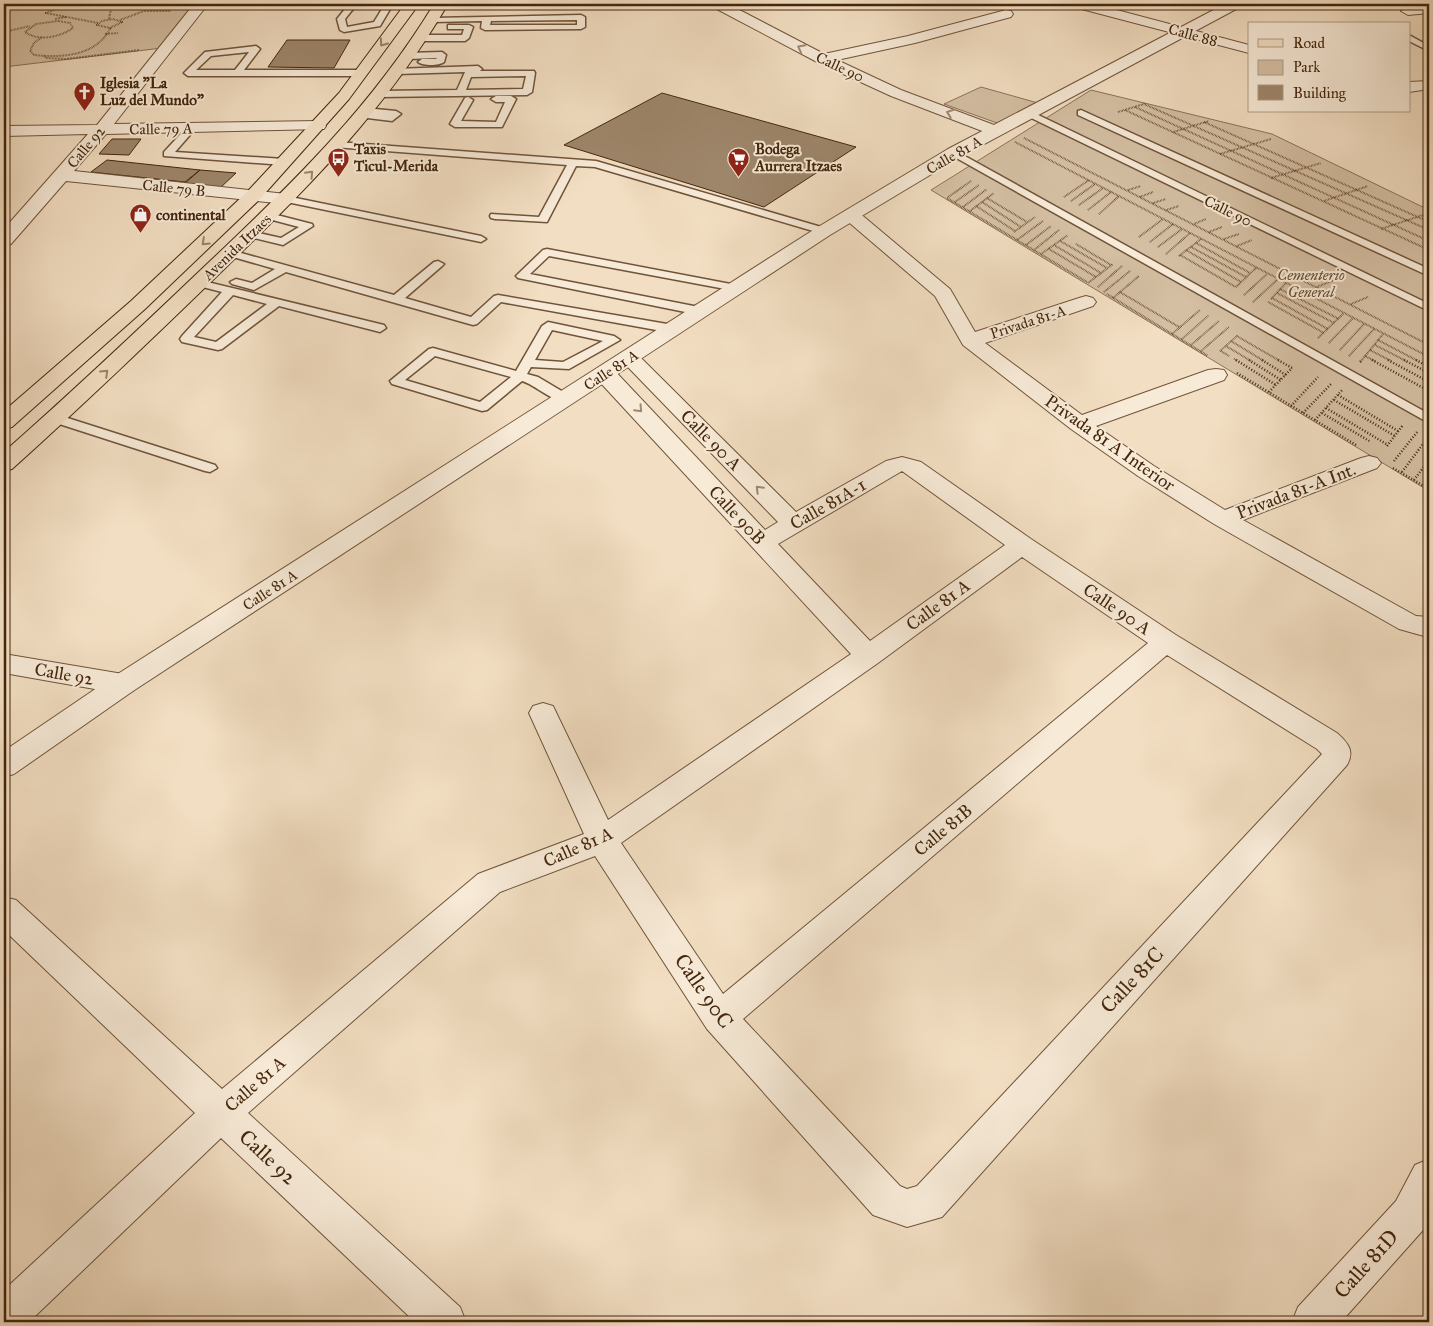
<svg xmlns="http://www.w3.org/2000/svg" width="1433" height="1326" font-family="'IM FELL Great Primer',serif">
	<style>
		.green { fill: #d4bfa3; stroke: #8c7258 }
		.building { fill: #9e866b; stroke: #44260c }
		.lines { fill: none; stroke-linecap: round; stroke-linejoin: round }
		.service-casing { stroke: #70543a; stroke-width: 3 }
		.minor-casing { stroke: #70543a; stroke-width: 2 }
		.tertiary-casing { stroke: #70543a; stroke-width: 2 }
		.primary-casing { stroke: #44260c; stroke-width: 2 }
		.path-far1 { stroke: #44260c; stroke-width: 2; stroke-dasharray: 0.5 1; stroke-linecap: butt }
		.path { stroke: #44260c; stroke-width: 2.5; stroke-dasharray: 1 2; stroke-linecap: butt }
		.service { fill: #f7ead7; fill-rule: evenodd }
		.minor { fill: #f7ead7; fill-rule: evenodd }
		.tertiary { fill: #f7ead7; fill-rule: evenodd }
		.primary { fill: #f2dec2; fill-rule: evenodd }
		.oneway { stroke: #9b8267 }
		.oneway2 { stroke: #9e8872 }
		.labels { text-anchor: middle; stroke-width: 4; stroke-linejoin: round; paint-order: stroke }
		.far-street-label { font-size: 15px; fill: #44260c; stroke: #f7ead7 }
		.far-poi-label { font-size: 15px; font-weight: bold; fill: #44260c; stroke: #f7ead7; text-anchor: start }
		.far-park-label { font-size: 15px; font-style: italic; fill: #684c32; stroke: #f7ead7 }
		.street-label { font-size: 18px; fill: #44260c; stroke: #f7ead7 }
		.near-street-label { font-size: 21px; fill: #44260c; stroke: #f7ead7 }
	</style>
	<rect width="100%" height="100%" fill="#f2dec2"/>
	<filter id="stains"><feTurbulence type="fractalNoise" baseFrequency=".004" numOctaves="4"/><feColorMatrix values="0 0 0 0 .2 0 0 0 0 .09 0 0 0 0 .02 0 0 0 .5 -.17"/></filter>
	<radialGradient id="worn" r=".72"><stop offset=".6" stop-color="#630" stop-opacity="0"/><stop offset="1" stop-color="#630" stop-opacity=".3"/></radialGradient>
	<path class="green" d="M4,4h193l-35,44 -158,19z
		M981,87l57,16 -41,20 -53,-19z
		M1091,90l181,44 157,76v281l-498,-301z"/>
	<path class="building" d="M287,40h63l-16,28 -66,-1z
		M662,93l194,54 -92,60 -200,-62z
		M112,139h29l-12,16 -30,-1z
		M107,160l93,10 -15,12 -94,-10z
		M200,170l36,3 -16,15 -36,-4z"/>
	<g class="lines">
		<defs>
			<path id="service" d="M349,4h8l-12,15 2,8 27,-5 11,-18h8l-13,22 -36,6 -4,-2 -3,-11z
				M581,15l4,2v10l-4,2 -96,1 -4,-2 1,-7 -50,1 -4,-2 4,-2zM577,20v5h-87l1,-4z
				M448,25h21l4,2 -4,11 -4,3h-46l-4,-3 4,-3h43l2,-6h-16z
				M1409,35l20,11v5l-20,-10z
				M256,46l4,3 -16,21h118l4,3 -4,3h-174l-4,-3 21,-21zM249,52l-14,18h-39l15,-14z
				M442,52l4,3 -2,7c-5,4 -21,4 -26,0l4,-3h14l1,-1 -30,1 -4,-3 4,-3z
				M478,66l4,3 -2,2h54l1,2 -3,19 -5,3 -147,2 -5,-3 5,-3 77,-1 8,-18 -68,2 -4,-3 1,-2zM526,76l-3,13 -57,1 5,-13z
				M511,96l5,3 -14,28h-47l-5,-3 15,-26 3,-1 5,3 -12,21 35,1 9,-20h-9l-5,-3 5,-3z
				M365,108l31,3 5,3 -9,7 -33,-4v-4z
				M1028,110l401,194v7l-404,-196v-4z
				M1081,110l348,159v7l-351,-161v-4z
				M191,125l5,3 -21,24 109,7 5,3 -5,3 -120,-9v-4l24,-26z
				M337,142l259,19 232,68 1,2 -1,2h-8l-225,-66 -19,-1 -29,56 -52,-3 -4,-1 -1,-2 1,-2 48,3 28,-52 -233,-18 -2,-2z
				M954,150l475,264v9l-478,-268 -2,-2z
				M286,196l195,40 5,3 -5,3 -199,-41 -1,-2 1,-2z
				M269,213l43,11 1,2 -30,19 -37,-9 -1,-2 1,-2 4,-1 31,7 18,-11 -34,-9 -1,-2z
				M547,249l189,36 6,3 -6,3 -187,-35 -19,18 174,34 2,3 -6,4 -182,-37 -2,-2 2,-2 25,-24z
				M230,250l164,45 40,-33 4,-1 6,3 -2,2 -37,32 66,19 23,-21 4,-1 175,30 6,4 -6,4 -172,-31 -24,22 -4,1 -187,-53 -32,18 -22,-6 -2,-2 6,-3 16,4 23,-14 -49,-14 -2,-2z
				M199,280l185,45 2,3 -6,4 -101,-26 -57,43 -4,1 -36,-8 -2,-3 2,-3 40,-44 -27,-7 -2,-2zM233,295l34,9 -51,38 -22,-5z
				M548,322l66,14 6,4 -51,29 -38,-2 -4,7 11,3 32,19 1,3 -1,3c-14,3 -34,-17 -48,-21l-35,29 -5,1 -90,-27 -2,-3 39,-32 4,-1 83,23 26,-45zM552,330l51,11 -40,21 -28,-2zM435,356l76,21 -31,25 -75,-22z
				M55,414l160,51 2,3 -7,4 -5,-1 -155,-50 -2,-3z"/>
			<path id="minor" d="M194,4h14l-94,120 204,-3 6,2 2,3 -2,3 -218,5 -32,37 212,23 6,1 3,4 -3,4 -6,1 -220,-23 -55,63 -7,1v-16l84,-95 -84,2v-10l93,-1z
				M711,4h17l96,50 84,-18 98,-26 5,1 2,3 -2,3 -96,26 -78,17 64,30 101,38 2,3 -2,3h-12l-99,-38 -74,-34 -104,-55z
				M1072,4h22l155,41v8l-175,-46z
				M1429,5v8l-21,2 -7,-4 7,-4z
				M1429,81v8l-20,3v-10z
				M851,210l6,1 93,78 25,43 104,-34 7,-2 7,2 3,4 -3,4 -108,37 97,72 126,-45 8,-1 8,1 3,5 -3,5 -128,46 58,40 71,44 136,-52 8,-2 8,2 4,5 -4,5 -134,52 173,96 13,1v18l-5,1 -25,-7 -185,-105 -76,-48 -67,-47 -108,-84 -28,-49 -90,-77 -3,-4 3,-4z
				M629,351l7,2 160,159 90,-51 16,-4 19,5 110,77 145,96 161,98c11,10 18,18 10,32l-405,452 -35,10 -34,-12 -166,-186 -112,-173 -95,36 -252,221 212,194 6,15h-51l-194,-184 -192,184h-25v-32l191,-177 -191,-183v-33l12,3 206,189 256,-215 106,-40 -55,-121 4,-7 10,-3 10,3 55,114 243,-166 -254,-275 -3,-5 3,-5 8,-1 8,1 152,161 13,-8 -156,-161 -3,-4 3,-4zM902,471l103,74 -135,96 -92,-97zM1022,557l126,86 -425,351 -102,-151 257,-180zM1167,655l150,94 5,5 -405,432 -10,3 -7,-3 -157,-167z
				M4,654l119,20 10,3 4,7 -4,7 -10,3 -119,-21z
				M1429,1159v59l-5,11 -83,93h-49l6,-15 98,-106 19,-36z"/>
			<path id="tertiary" d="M1225,4h17l-2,3 -280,150 -130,78 -697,456 -119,83 -10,3v-26l109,-74 705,-450 130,-78z"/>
			<path id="primary" d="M405,4h14l-70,95 -90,101 -114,109 -133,118 -8,2v-18l127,-110 116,-109 92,-99z
				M434,4h14c-63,107 -141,185 -229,270 -68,66 -137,132 -207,195l-8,2v-19c69,-61 136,-124 202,-187 87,-82 166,-159 228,-261z"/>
		</defs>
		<use href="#service" class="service-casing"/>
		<use href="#minor" class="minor-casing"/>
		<use href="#tertiary" class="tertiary-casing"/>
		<use href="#primary" class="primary-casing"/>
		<path class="path-far1" d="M56,9l-10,4 52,10
			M4,12l8,-8
			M55,19l11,-2
			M109,19l3,-15
			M113,19l9,3 -12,6 -13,-3 5,-4z
			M120,20l24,-9h27
			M58,21l12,2 3,5c-13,9 -34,14 -48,4l11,-8z
			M4,32l26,-6
			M105,34l13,-1
			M42,37l-8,6 -4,8 4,4c29,3 63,1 77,-28
			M44,56l2,2 20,1 73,-9
			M1135,107l294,134
			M1125,110l304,140
			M1118,112l26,-8 285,126
			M1204,122l225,100
			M1173,132l36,-11
			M1024,138l405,207
			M1015,142l414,215
			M1220,154l51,-15
			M1271,178l50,-15
			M971,181l-24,17 140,84
			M1128,190l13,-4
			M1064,197l25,-17
			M1140,197l13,-5
			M987,198l40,24
			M1071,201l24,-17
			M1324,201l44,-15
			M955,202l24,-17
			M982,202l39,25
			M1153,203l13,-4
			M1079,205l24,-17
			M976,206l39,25
			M963,207l24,-18
			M1088,210l23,-18
			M1166,210l13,-4
			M970,211l24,-18
			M1099,214l20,-18
			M1194,224l12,-5
			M1381,229l45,-15
			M1014,232l21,-15
			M1209,232l13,-5
			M1139,237l24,-18
			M1224,239l15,-5
			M1017,240l26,-19
			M1060,241l47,27
			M1150,242l23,-18
			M1196,243l54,30
			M1076,244l35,21
			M1026,245l25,-19
			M1054,245l47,28
			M1237,246l15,-6
			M1158,247l24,-18
			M1191,247l55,30
			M1049,249l47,28
			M1034,250l25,-20
			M1186,250l55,32
			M1041,254l27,-19
			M1166,254l24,-21
			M1180,255l56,32
			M1179,256l22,-17
			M1088,283l25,-19
			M1098,287l24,-21
			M1236,287l20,-19
			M1317,287l17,-7
			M1280,289l59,30
			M1104,292l26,-21
			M1120,292l59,35
			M1277,293l57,30
			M1107,294l101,62
			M1244,295l23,-21
			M1113,298l26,-22
			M1272,298l56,31
			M1271,299l15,-16
			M1253,302l25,-23
			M1268,302l56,31
			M1351,304l17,-7
			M1172,334l28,-24
			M1237,336l43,25
			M1318,338l26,-25
			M1182,339l27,-24
			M1378,340l40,21
			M1231,341l33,20
			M1329,343l24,-25
			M1191,345l28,-24
			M1375,345l31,16
			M1226,346l25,15
			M1340,350l24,-26
			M1370,350l21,11
			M1201,351l28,-24
			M1220,351l18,-16
			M1221,351l8,5
			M1349,356l25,-27
			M1365,356l10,5
			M1234,359l4,2
			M1361,361l22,-27"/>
		<path class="path" d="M1236,360l40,25
			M1249,360l32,20
			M1262,360l24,15
			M1278,360l14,8
			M1372,360l57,31
			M1388,360l41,22
			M1404,360l25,13
			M1416,360l13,7
			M1360,362l2,-2
			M1237,373l119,72
			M1269,392l23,-24
			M1338,395l60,36
			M1334,400l61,36
			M1291,406l27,-29
			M1326,408l62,37
			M1303,413l29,-30
			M1322,413l49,29
			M1315,420l28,-31
			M1387,446l16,-21
			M1394,461l24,-30
			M1393,468l36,21
			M1402,472l27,-36
			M1414,480l15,-20"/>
		<use href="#service" class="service"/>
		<use href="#minor" class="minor"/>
		<use href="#tertiary" class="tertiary"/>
		<use href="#primary" class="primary"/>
	</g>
	<defs><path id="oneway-chevron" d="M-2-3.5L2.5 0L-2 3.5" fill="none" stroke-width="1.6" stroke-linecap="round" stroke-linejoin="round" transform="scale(1.25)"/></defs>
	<g class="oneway">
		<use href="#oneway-chevron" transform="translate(383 43) rotate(126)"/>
		<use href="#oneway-chevron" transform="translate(310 174) rotate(-47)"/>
		<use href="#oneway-chevron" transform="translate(205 242) rotate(137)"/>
		<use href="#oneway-chevron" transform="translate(105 373) rotate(-44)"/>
	</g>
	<g class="oneway2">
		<use href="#oneway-chevron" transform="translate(801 48) rotate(-152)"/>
		<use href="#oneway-chevron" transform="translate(950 113) rotate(-159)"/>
		<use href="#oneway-chevron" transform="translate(639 409) rotate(47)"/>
		<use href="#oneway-chevron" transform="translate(759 489) rotate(-135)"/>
	</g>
	<defs>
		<symbol id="church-pin" viewBox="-11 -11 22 30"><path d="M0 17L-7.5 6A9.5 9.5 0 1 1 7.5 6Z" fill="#8f2418" stroke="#f7ead7"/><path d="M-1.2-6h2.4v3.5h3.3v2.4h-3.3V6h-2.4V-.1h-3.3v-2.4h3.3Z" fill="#fff"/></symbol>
		<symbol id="bus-pin" viewBox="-11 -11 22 30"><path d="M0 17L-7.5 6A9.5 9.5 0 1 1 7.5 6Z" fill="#8f2418" stroke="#f7ead7"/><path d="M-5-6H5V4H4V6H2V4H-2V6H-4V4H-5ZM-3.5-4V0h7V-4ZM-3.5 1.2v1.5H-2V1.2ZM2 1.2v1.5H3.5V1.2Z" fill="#fff"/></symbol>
		<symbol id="supermarket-pin" viewBox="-11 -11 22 30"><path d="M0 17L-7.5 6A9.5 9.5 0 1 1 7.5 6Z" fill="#8f2418" stroke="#f7ead7"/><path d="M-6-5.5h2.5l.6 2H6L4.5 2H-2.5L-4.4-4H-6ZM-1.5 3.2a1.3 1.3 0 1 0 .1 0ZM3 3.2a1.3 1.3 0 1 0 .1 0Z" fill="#fff"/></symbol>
		<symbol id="shop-pin" viewBox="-11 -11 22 30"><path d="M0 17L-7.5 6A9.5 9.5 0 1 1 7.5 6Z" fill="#8f2418" stroke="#f7ead7"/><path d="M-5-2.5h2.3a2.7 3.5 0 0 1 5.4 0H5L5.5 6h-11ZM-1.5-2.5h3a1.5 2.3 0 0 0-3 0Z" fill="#fff"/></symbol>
	</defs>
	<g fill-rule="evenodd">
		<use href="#church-pin" x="72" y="80" width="25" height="34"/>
		<use href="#bus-pin" x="326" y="146" width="25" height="34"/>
		<use href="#supermarket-pin" x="726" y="146" width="25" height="34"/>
		<use href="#shop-pin" x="128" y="202" width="25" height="34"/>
	</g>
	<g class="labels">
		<g class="far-street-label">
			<text transform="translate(1193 35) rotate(15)" y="5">Calle 88</text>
			<text transform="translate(840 67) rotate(25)" y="5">Calle 90</text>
			<text transform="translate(161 129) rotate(-1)" y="5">Calle 79 A</text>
			<text transform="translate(86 147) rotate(-50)" y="5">Calle 92</text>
			<text transform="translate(954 155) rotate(-30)" y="5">Calle 81 A</text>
			<text transform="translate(174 188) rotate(6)" y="5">Calle 79 B</text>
			<text transform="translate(1228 211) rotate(26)" y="5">Calle 90</text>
			<text transform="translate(237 247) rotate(-44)" y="5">Avenida Itzaes</text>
			<text transform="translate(1028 322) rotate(-18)" y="5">Privada 81-A</text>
			<text transform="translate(611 370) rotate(-33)" y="5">Calle 81 A</text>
			<text transform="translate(270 590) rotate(-33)" y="5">Calle 81 A</text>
		</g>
		<g class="far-poi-label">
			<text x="100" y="88">Iglesia "La<tspan x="100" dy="17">Luz del Mundo"</tspan></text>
			<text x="354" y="154">Taxis<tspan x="354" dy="17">Ticul-Merida</tspan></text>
			<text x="755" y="154">Bodega<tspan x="755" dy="17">Aurrera Itzaes</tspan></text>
			<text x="156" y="220">continental</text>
		</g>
		<g class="far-park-label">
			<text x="1311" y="280">Cementerio<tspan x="1311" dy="17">General</tspan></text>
		</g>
		<g class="street-label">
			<text transform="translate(711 440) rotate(45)" y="6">Calle 90 A</text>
			<text transform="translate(1110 443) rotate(35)" y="6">Privada 81 A Interior</text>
			<text transform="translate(1296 491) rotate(-21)" y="6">Privada 81-A Int.</text>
			<text transform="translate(828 504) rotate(-30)" y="6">Calle 81A-1</text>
			<text transform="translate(737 515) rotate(47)" y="6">Calle 90B</text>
			<text transform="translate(938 605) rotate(-36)" y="6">Calle 81 A</text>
			<text transform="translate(1117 609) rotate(34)" y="6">Calle 90 A</text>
			<text transform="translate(64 674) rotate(10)" y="6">Calle 92</text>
			<text transform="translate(943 830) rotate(-40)" y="6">Calle 81B</text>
			<text transform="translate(578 847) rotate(-24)" y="6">Calle 81 A</text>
			<text transform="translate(255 1084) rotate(-41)" y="6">Calle 81 A</text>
		</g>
		<g class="near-street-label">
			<text transform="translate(1132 980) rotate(-47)" y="7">Calle 81C</text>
			<text transform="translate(704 991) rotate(55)" y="7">Calle 90C</text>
			<text transform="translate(268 1157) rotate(43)" y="7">Calle 92</text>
			<text transform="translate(1366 1264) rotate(-48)" y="7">Calle 81D</text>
		</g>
	</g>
	<rect width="1433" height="1326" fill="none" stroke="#f2dec2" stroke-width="20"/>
	<rect x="5" y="5" width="1423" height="1316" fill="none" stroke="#44260c" stroke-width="2.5"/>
	<rect x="10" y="10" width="1413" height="1306" fill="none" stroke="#44260c"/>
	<rect x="1248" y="22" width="162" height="90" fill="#f7ead7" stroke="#af9c86"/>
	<rect x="1258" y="39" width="25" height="8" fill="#f2dec2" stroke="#af9c86"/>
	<text x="1293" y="48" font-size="15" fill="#44260c">Road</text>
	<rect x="1258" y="60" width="25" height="15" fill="#d4bfa3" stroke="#af9c86"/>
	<text x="1293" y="72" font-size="15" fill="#44260c">Park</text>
	<rect x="1258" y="85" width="25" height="15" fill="#9e866b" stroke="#af9c86"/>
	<text x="1293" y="98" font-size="15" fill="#44260c">Building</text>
	<rect width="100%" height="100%" filter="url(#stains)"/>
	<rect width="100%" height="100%" fill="url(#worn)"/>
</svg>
